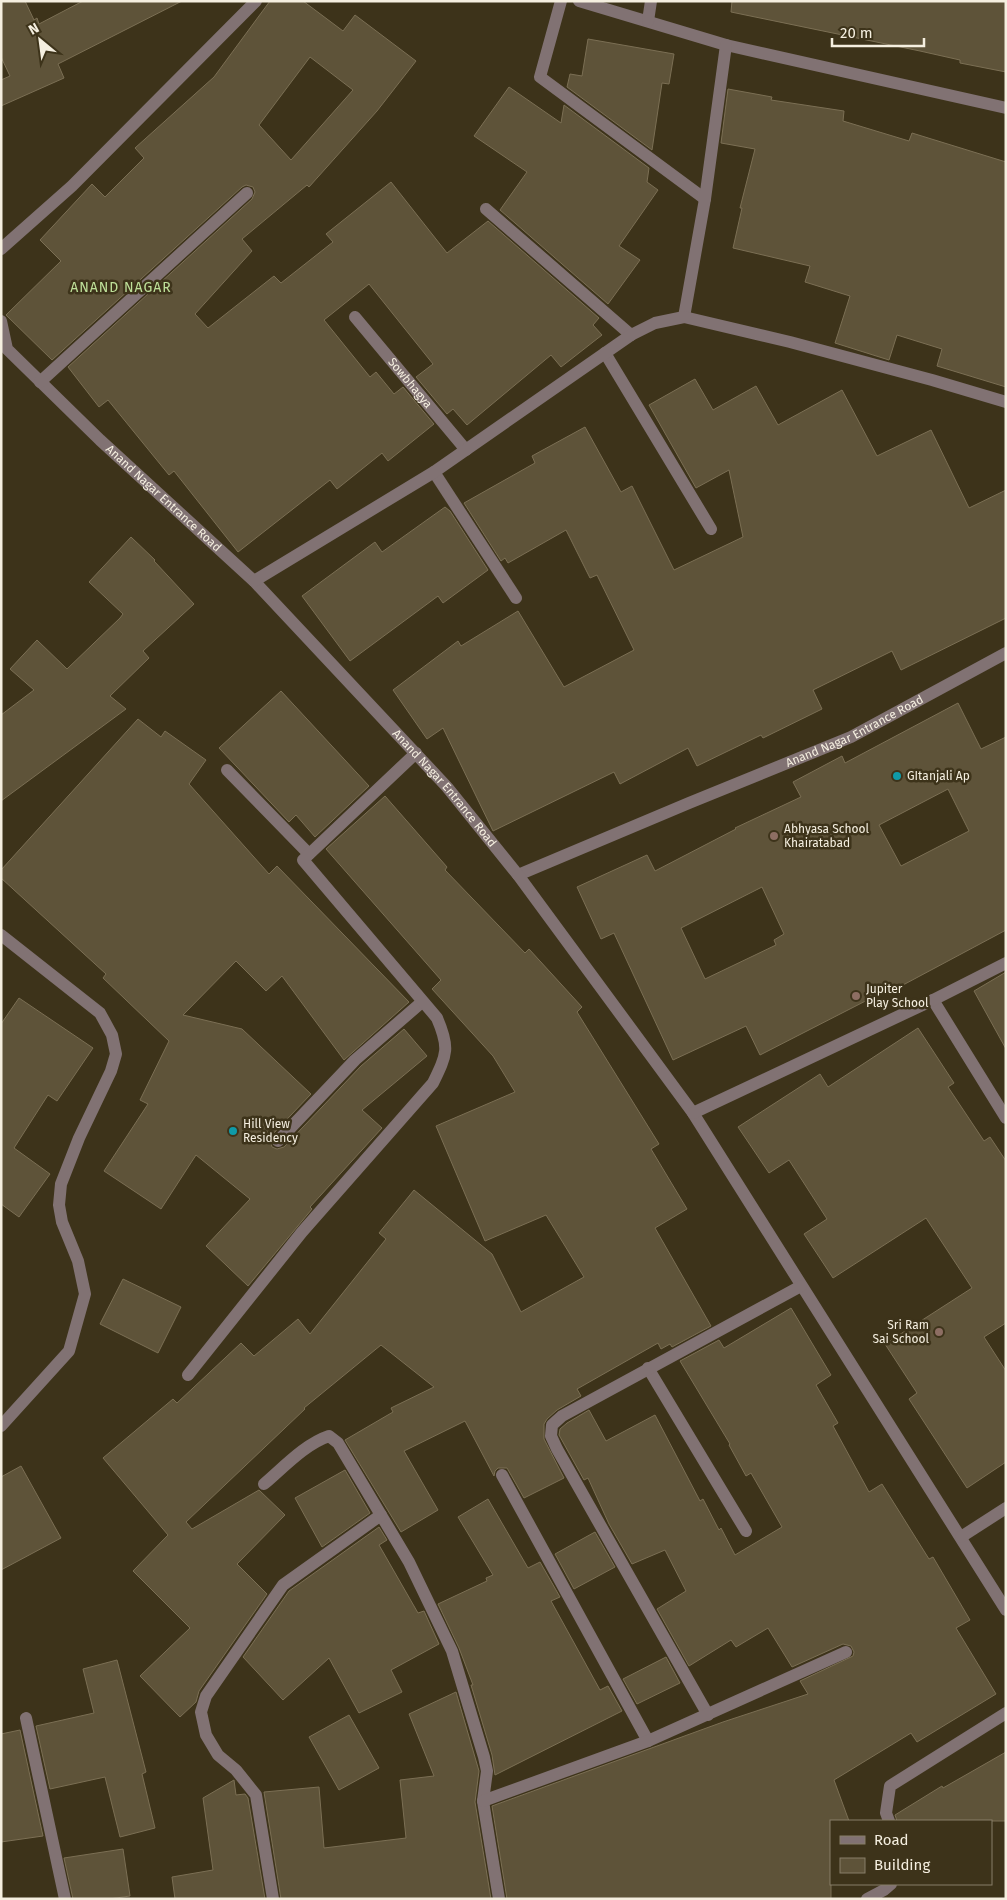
<svg xmlns="http://www.w3.org/2000/svg" width="1007" height="1900" font-family="'Fira Sans',sans-serif">
	<style>
		.building { fill: #5e5339; stroke: #7b6f54; fill-rule: evenodd }
		.lines { fill: none; stroke-linecap: round; stroke-linejoin: round }
		.minor { stroke: #817273; stroke-width: 12 }
		.culture-dot { fill: #0f9aa8; stroke: #3d331a; stroke-width: 2 }
		.education-dot { fill: #8d6e63; stroke: #3d331a; stroke-width: 2 }
		.labels { text-anchor: middle; stroke-width: 5; stroke-linejoin: round; paint-order: stroke }
		.street-label { font-size: 12px; fill: #f5efe0; stroke: #3d331a }
		.poi-label { font-size: 12px; fill: #f5efe0; stroke: #3d331a; text-anchor: start }
		.neighbourhood-label { font-size: 14px; letter-spacing: 1px; fill: #bee099; stroke: #3d331a }
	</style>
	<rect width="100%" height="100%" fill="#3d331a"/>
	<path class="building" d="M1,1h24l9,19 3,-2 2,6 44,-23h99l-124,63 6,14 -63,28v-26l9,-4 -9,-19z
		M270,1h33l40,30 12,-16 61,46 -39,50 -68,76 -2,-2 -65,54 10,12 -57,63 13,14 66,-52 7,7 52,-41 -7,-8 65,-52 56,71 41,-32 111,97 -6,7 9,10 -41,32 -10,-12 -84,70 -14,-16 -6,5 -31,-37 17,-13 -64,-80 -45,36 46,57 6,-5 18,22 9,-7 31,37 -46,37 -6,-8 -45,36 -7,-9 -92,72 -64,-81 -5,4 -61,-75 -9,7 -31,-40 184,-168 3,-7 -2,-5 -7,-2 -4,2 -190,173 -46,-45 55,-54 -21,-21 52,-56 13,13 39,-39 -9,-10 79,-71zM310,57l43,33 -62,70 -32,-35z
		M732,1h274v71l-46,-9v-3l-40,-9 -189,-39z
		M588,39l86,15 -5,30 -7,-1 -10,67 -85,-63 3,-13 12,2z
		M509,87l52,36 3,-18 85,63 -2,14 11,8 -39,56 21,14 -32,44 -108,-94 27,-38 -53,-36z
		M728,89l44,8 -1,3 73,11 -1,10 66,20 3,-8 94,29v225l-69,-21 5,-17 -45,-14 -8,25 -54,-17 15,-47 -45,-14 5,-16 -77,-18 9,-40h-2l15,-59 -34,-6z
		M695,379l18,31 43,-24 22,39 64,-35 35,66 54,-26 38,78 37,-18v128l-105,52 -9,-19 -79,39 9,19 -59,29 -2,-3 -64,31 -9,-18 -68,36 -6,-12 -121,59 -50,-103 -16,11 -34,-49 65,-49 3,5 57,-35 46,76 70,-37 -37,-75 -7,3 -24,-48 -58,33 -3,-5 -4,3 -37,-58 71,-40 -3,-7 53,-29 36,65 11,-6 42,84 69,-33 -14,-67 -33,18 -47,-83z
		M445,507l5,4 38,59 -45,33 -5,-7 -88,65 -48,-65 73,-54 7,10z
		M131,537l24,23 -1,1 40,43 -51,47 6,7 -39,38 16,13 -125,92v-86l33,-25 -24,-21 27,-29 30,29 53,-51 3,-4 -34,-32z
		M281,691l88,95 -54,51 -19,-22 -7,7 -70,-74z
		M958,703l23,46 25,-12v193l-118,63 -1,-3 -127,65 -14,-29 -73,34 -59,-127 -13,6 -24,-52 70,-32 8,16 81,-42 -1,-1 66,-31 -8,-15 49,-26 3,7zM948,789l21,42 -68,35 -22,-41zM762,887l22,47 -10,6 2,5 -71,34 -24,-51z
		M138,719l23,18 4,-6 41,29 -17,24 80,90 8,-8 132,136 -65,58 -62,-84 -16,15 -30,-30 -53,54 59,14 69,65 -39,41 -2,5 2,7 5,2 7,-2 77,-81 43,-37 23,27 -65,54 20,18 -72,79 2,2 -64,77 -42,-40 44,-47 -54,-44 -35,54 -57,-38 44,-67 -8,-4 29,-59 -66,-63 3,-4 -105,-96v-8z
		M385,796l62,71 -2,3 80,83 4,-4 53,58 -5,5 82,132 -8,5 36,60 -32,19 56,98 -39,21 -2,-3 -9,5 -3,-6 -81,46 4,7 -24,14 -10,9 -3,5v15l20,39 -40,20 -17,-30h-9l-3,3 -1,5 -29,-55 -61,30 34,59 -37,22 -56,-92 48,-28 -2,-4 43,-21 -53,-42 -77,63 1,1 -119,113 6,7 67,-39 26,25 -48,49 30,30 -68,97 -3,11 -16,15 -40,-41 50,-48 -57,-57 35,-36 -65,-77 70,-59 4,4 64,-60 13,13 44,-37 12,15 76,-95 -7,-6 35,-43 78,64 29,58 63,-35 -38,-62 -61,26 -49,-115 79,-34 -22,-36 -61,-67 9,-9 -115,-131z
		M1006,972v77l-32,-58z
		M19,998l74,50 -36,53 -9,-6 -34,53 36,26 -31,43 -18,-13v-180z
		M918,1028l36,55 -6,4 36,54 6,-4 16,24v162l-22,14 22,34v91l-39,26 -58,-89 8,-6 -32,-49 87,-56 -46,-70 -93,60 -29,-44 23,-15 -38,-59 -20,13 -31,-46 82,-53 8,13z
		M123,1279l58,28 -23,46 -58,-29z
		M791,1308l40,67 -15,10 22,38 -5,3 36,66 13,-8 47,75 4,-2 37,63 -14,8 40,66 -79,48 -6,-9 -77,47 15,41h-18v78h-324l-15,-93 231,-84 85,-28 -8,-13 53,-25 1,-4 -3,-6 -8,-2 -51,23 -24,-39 -32,19 -5,-7 -42,26 -32,-57 29,-18 -21,-41 -33,14 -23,-40 -21,-46 -4,2 -25,-45 1,-6 7,-6 22,-13 17,31 49,-26 45,86 3,-2 16,31 2,-2 14,27 47,-28 -31,-54 -5,3 -17,-31 1,-1 -50,-83 39,-21 5,8z
		M21,1466l40,72 -60,32v-93z
		M345,1470l25,43 -48,34 -27,-49z
		M488,1499l40,69 12,-6 20,35 -9,4 49,89 8,-4 14,25 -127,64 -3,-20 -21,-70h2l-14,-37 -21,-44 49,-23 -1,-3 7,-3 -35,-58z
		M379,1527l8,13 -8,5 39,68 6,-2 15,33 -48,26 11,22 -43,21 -30,-55 -46,42 -40,-43 46,-66z
		M595,1532l20,35 -41,22 -19,-35z
		M666,1657l14,26 -43,21 -14,-25z
		M117,1660l29,112 -4,2 13,54 -35,9 -15,-60 -55,12 -14,-63 58,-13 -11,-44z
		M456,1692l23,79 -4,31 16,97h-210l-17,-107 55,-5 5,61 82,-10 -6,-58 34,-4 -25,-62z
		M349,1715l30,53 -40,22 -30,-53z
		M20,1730l23,106 -42,6v-108z
		M1006,1752v69h-109l-2,-6 47,-29 1,2z
		M234,1780l2,15 9,-1 3,4 17,101h-90l-3,-22 41,-7 -10,-72z
		M123,1849l7,47 -21,3h-36l-9,-41z"/>
	<g class="lines">
		<g class="minor">
			<path d="M561,1l-21,76 165,122"/>
			<path d="M579,1l147,44 280,63"/>
			<path d="M648,21l3,-20"/>
			<path d="M486,209l145,126"/>
			<path d="M1,249l71,-63 184,-185"/>
			<path id="s1" d="M355,317l111,133"/>
			<path d="M684,317l21,-118 21,-154"/>
			<path id="s2" d="M1,321l6,28 93,91 154,141 193,206 71,88 171,-72 162,-66 155,-84"/>
			<path d="M605,353l106,176"/>
			<path d="M40,382l207,-189"/>
			<path d="M434,472l82,126"/>
			<path d="M254,581l180,-109 197,-137 24,-12 29,-6 106,25 142,38 74,22"/>
			<path d="M227,770l82,84"/>
			<path d="M518,875l175,238 313,497"/>
			<path d="M1,935l99,78 12,22 4,19 -5,17 -32,67 -18,46 -2,21 3,17 16,39 7,33 -16,57 -68,75"/>
			<path d="M933,1000l73,118"/>
			<path d="M693,1113l240,-113 73,-37"/>
			<path d="M278,1141l77,-81 67,-58"/>
			<path d="M648,1368l98,163"/>
			<path d="M188,1375l114,-143 131,-149c14,-29 17,-35 4,-65l-134,-158 113,-107"/>
			<path d="M502,1475l146,266"/>
			<path d="M264,1484c20,-17 41,-40 65,-48l9,7 71,119 43,89 32,106 3,14 -4,30 16,98"/>
			<path d="M961,1537l45,-29"/>
			<path d="M708,1715l-151,-266 -6,-13 1,-11 10,-9 239,-130"/>
			<path d="M26,1718l39,181"/>
			<path d="M483,1801l165,-60 198,-89"/>
			<path d="M889,1821l-3,-8 4,-27 116,-73"/>
			<path d="M273,1899l-17,-104 -20,-25 -18,-15 -12,-20 -5,-23 5,-16 77,-111 98,-70"/>
			<path d="M867,1899l17,-9 7,-6"/>
		</g>
	</g>
	<g class="culture-dot">
		<circle cx="897" cy="776" r="5"/>
		<circle cx="233" cy="1131" r="5"/>
	</g>
	<g class="education-dot">
		<circle cx="774" cy="836" r="5"/>
		<circle cx="856" cy="996" r="5"/>
		<circle cx="939" cy="1332" r="5"/>
	</g>
	<g class="labels">
		<g class="street-label">
			<text dy="4" stroke="none"><textPath href="#s1" startOffset="86">Sowbhagya</textPath></text>
			<text dy="4" stroke="none"><textPath href="#s2" startOffset="245">Anand Nagar Entrance Road</textPath></text>
			<text dy="4" stroke="none"><textPath href="#s2" startOffset="1129">Anand Nagar Entrance Road</textPath></text>
			<text dy="4" stroke="none"><textPath href="#s2" startOffset="649">Anand Nagar Entrance Road</textPath></text>
		</g>
		<g class="poi-label">
			<text x="907" y="780">GItanjali Ap</text>
			<text x="784" y="833">Abhyasa School<tspan x="784" dy="14">Khairatabad</tspan></text>
			<text x="866" y="993">Jupiter<tspan x="866" dy="14">Play School</tspan></text>
			<text x="243" y="1128">Hill View<tspan x="243" dy="14">Residency</tspan></text>
			<text x="929" y="1329" text-anchor="end">Sri Ram<tspan x="929" dy="14">Sai School</tspan></text>
		</g>
		<g class="neighbourhood-label">
			<text x="121" y="292">ANAND NAGAR</text>
		</g>
	</g>
	<rect width="1007" height="1900" fill="none" stroke="#f5efe0" stroke-width="5"/>
	<rect x="830" y="1820" width="162" height="65" fill="#3d331a" stroke="#877e69"/>
	<rect x="840" y="1836" width="25" height="8" fill="#817273" stroke="#877e69"/>
	<text x="874" y="1845" font-size="15" fill="#f5efe0">Road</text>
	<rect x="840" y="1858" width="25" height="15" fill="#5e5339" stroke="#877e69"/>
	<text x="874" y="1870" font-size="15" fill="#f5efe0">Building</text>
	<g transform="translate(40 40) rotate(331)" stroke="#3d331a" stroke-width="4" paint-order="stroke">
	<path d="M0-4L9 19L0 12L-9 19Z" fill="#f5efe0"/>
	<text y="-8" font-size="14" font-weight="bold" text-anchor="middle" fill="#f5efe0">N</text>
	</g>
	<path d="M832 38v8h92v-8" fill="none" stroke="#f5efe0" stroke-width="2.5"/>
	<text x="840" y="38" font-size="15" fill="#f5efe0" stroke="#3d331a" stroke-width="4" paint-order="stroke">20 m</text>
</svg>
